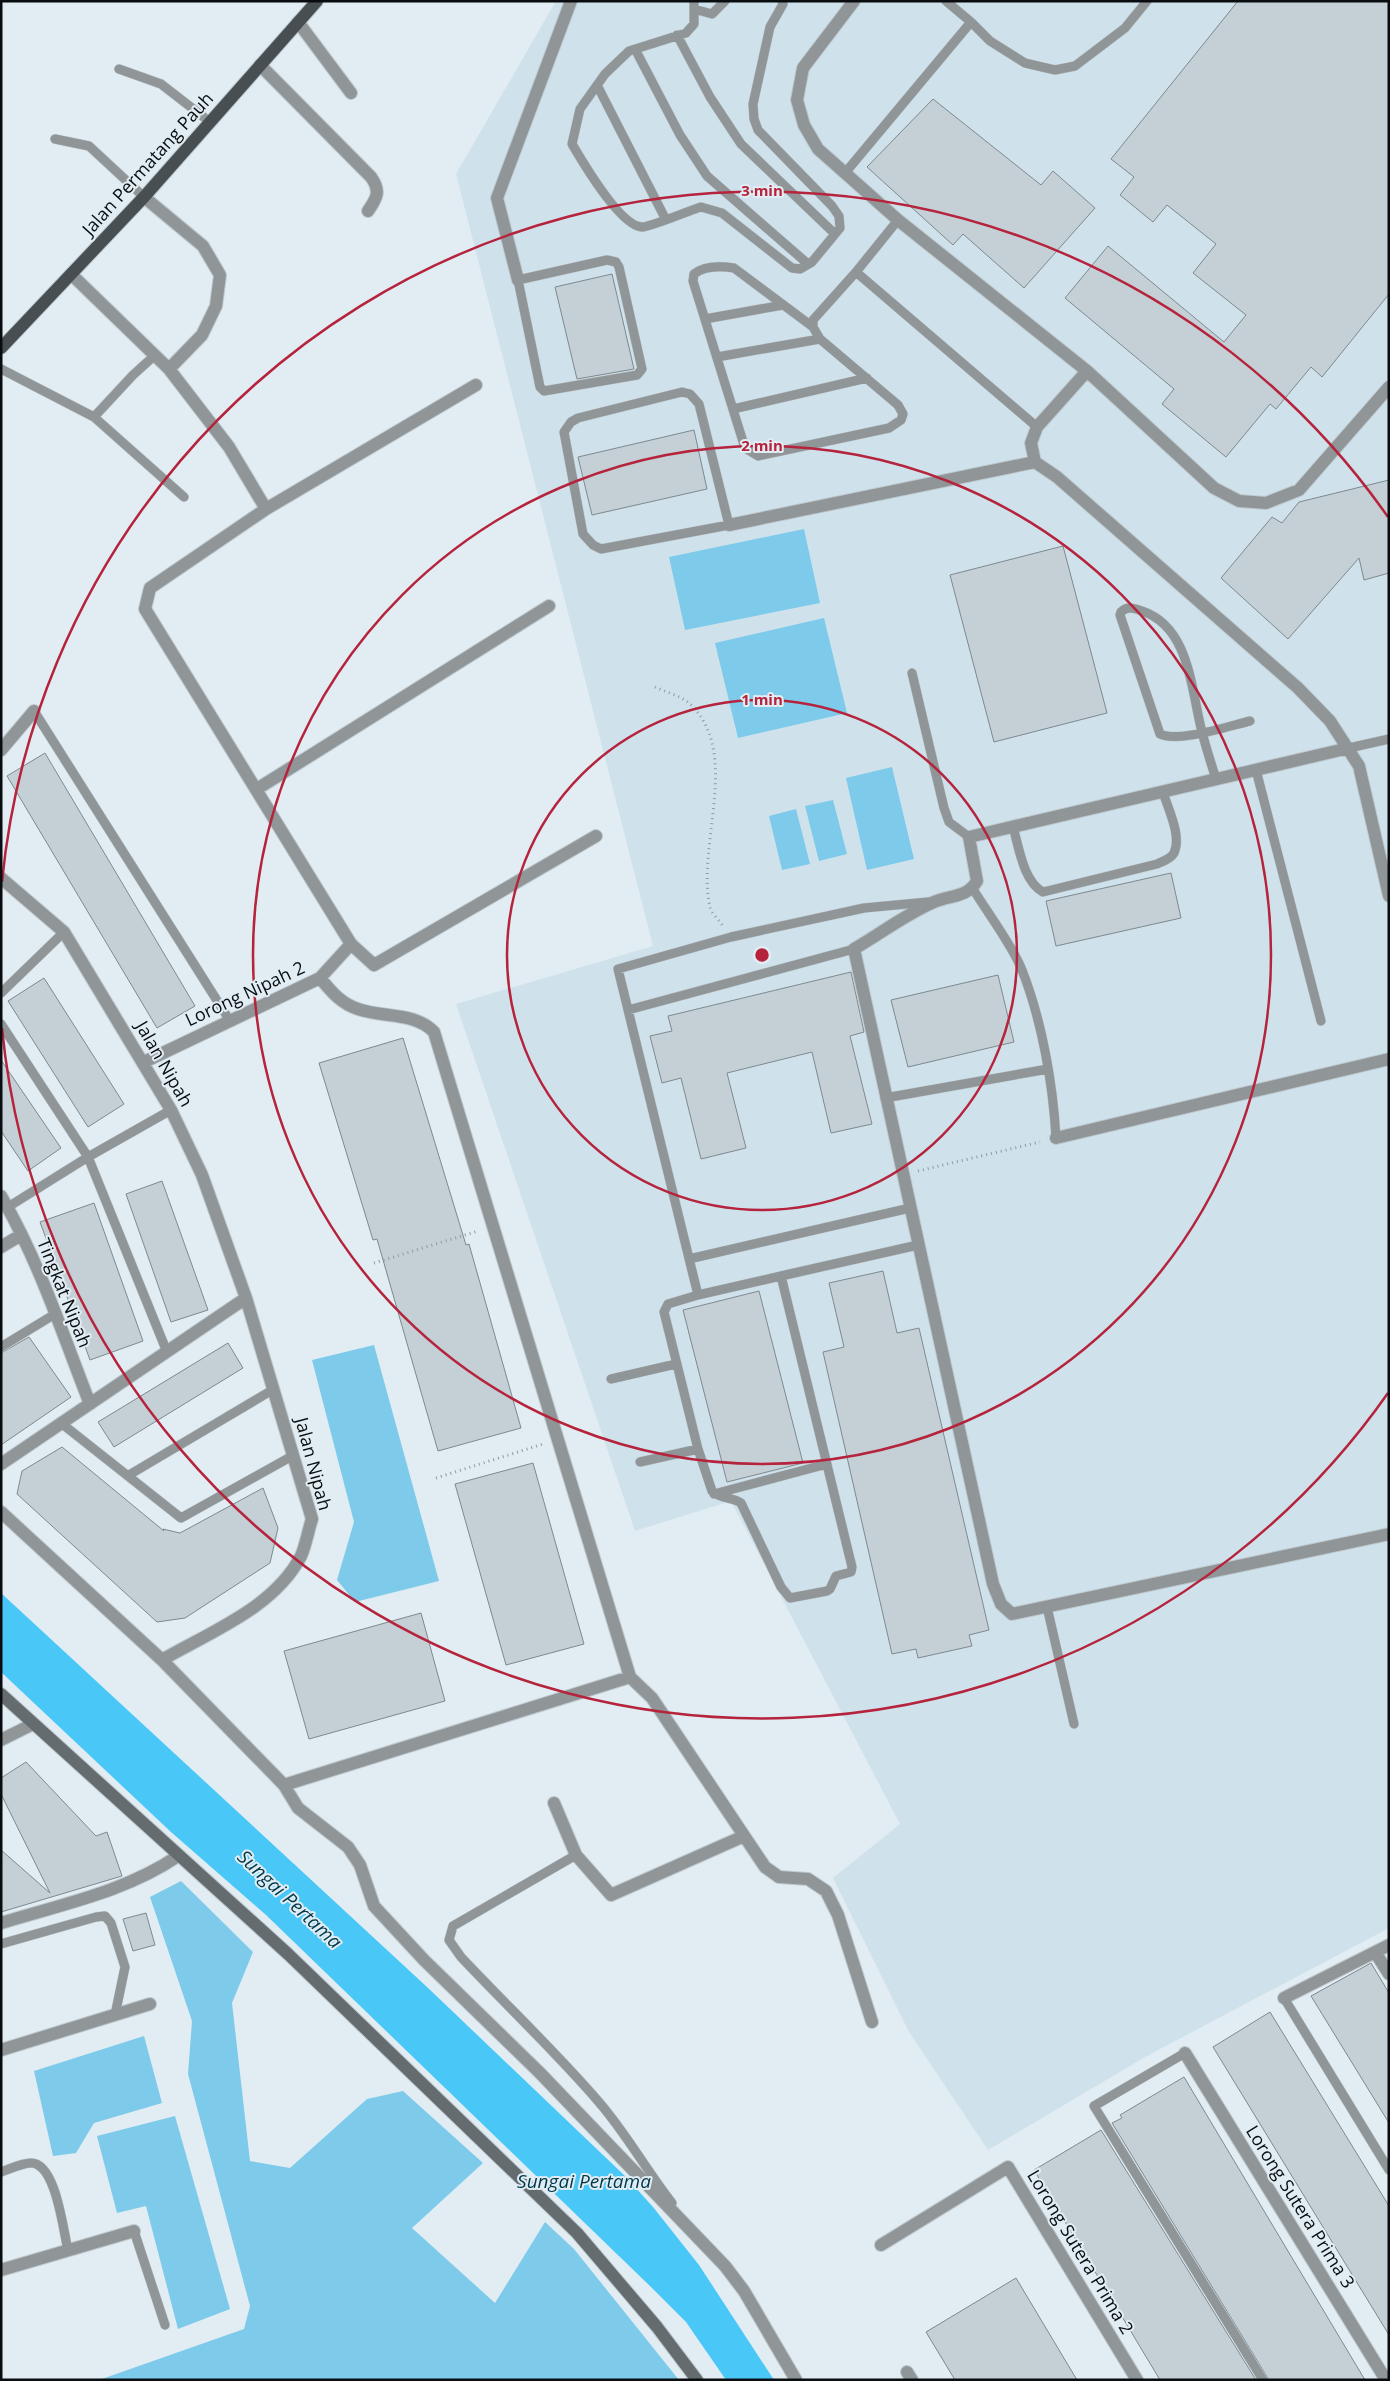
<svg xmlns="http://www.w3.org/2000/svg" width="1390" height="2381" font-family="'Open Sans',sans-serif">
	<style>
		.built { fill: #cfe2ec }
		.green { fill: #7ecaeb }
		.water { fill: #49c8f8 }
		.building { fill: #c4d0d5; stroke: #7e898e }
		.lines { fill: none; stroke-linecap: round; stroke-linejoin: round }
		.lane-casing { stroke: #bec9cf; stroke-width: 10 }
		.street-casing { stroke: #bec9cf; stroke-width: 14 }
		.secondary-casing { stroke: #bec9cf; stroke-width: 14 }
		.primary-casing { stroke: #bec9cf; stroke-width: 14 }
		.path { stroke: #929b9f; stroke-width: 3; stroke-dasharray: 1 4; stroke-linecap: butt }
		.lane { stroke: #909597; stroke-width: 9 }
		.street { stroke: #909597; stroke-width: 12 }
		.secondary { stroke: #656c6f; stroke-width: 12 }
		.primary { stroke: #474f53; stroke-width: 12 }
		.ring { fill: none; stroke: #b5233c; stroke-width: 2.5 }
		.labels { text-anchor: middle; stroke-width: 4; stroke-linejoin: round; paint-order: stroke }
		.street-label { font-size: 18px; fill: #090d0f; stroke: #e1edf3 }
		.water-label { font-size: 19px; font-style: italic; fill: #00394c; stroke: #e1edf3 }
		.centre { fill: #b5233c; stroke: #e1edf3; stroke-width: 2.5 }
		.ring-label { font-size: 15px; text-anchor: middle; font-weight: bold; fill: #b5233c; stroke: #e1edf3; stroke-width: 4; stroke-linejoin: round; paint-order: stroke }
	</style>
	<rect width="100%" height="100%" fill="#e1edf3"/>
	<path class="built" d="M556,1h833v1927l-244,129 -157,93 -79,-118 -76,-154 67,-54 -169,-323 -96,30 -179,-527 197,-58 -197,-772z"/>
	<path class="green" d="M804,529l16,74 -135,27 -16,-73z
		M824,618l23,95 -109,25 -23,-95z
		M892,767l22,92 -47,11 -21,-92z
		M833,800l14,54 -28,7 -14,-55z
		M796,809l14,55 -28,6 -13,-54z
		M374,1345l65,236 -84,21 -18,-22 17,-58 -42,-162z
		M181,1881l72,71 -21,51 18,158 40,7 77,-69 36,-8 80,72 -71,65 83,75 50,-81 29,27 105,131h-580l145,-51 6,-23 -62,-232 4,-53 -42,-124z
		M144,2036l18,67 -68,20 -18,30 -23,3 -19,-85z
		M175,2116l55,193 -52,20 -32,-123 -29,7 -20,-77z"/>
	<path class="water" d="M1,1593l426,394 198,189 28,31 46,58 75,115h-48l-40,-58 -35,-35 -386,-373 -94,-82 -170,-160z"/>
	<path class="building" d="M1238,1h151v293l-67,83 -11,-10 -35,42 -6,-5 -44,53 -64,-53 12,-15 -109,-91 43,-52 116,96 22,-27 -53,-42 23,-29 -49,-39 -14,17 -33,-27 14,-18 -23,-18z
		M933,99l108,86 12,-14 42,37 -71,80 -61,-54 -10,11 -86,-78z
		M612,274l22,95 -57,10 -22,-92z
		M694,430l13,59 -115,26 -14,-58z
		M1389,480v93l-25,7 -5,-22 -71,81 -67,-61 51,-61 10,6 17,-21z
		M1063,546l44,167 -113,29 -44,-167z
		M45,753l150,253 -38,22 -150,-252z
		M1171,873l10,45 -125,28 -10,-45z
		M851,972l13,60 -14,4 22,88 -41,9 -19,-81 -85,21 19,75 -45,11 -20,-81 -19,5 -12,-47 22,-5 -4,-15z
		M998,975l16,67 -106,25 -17,-67z
		M44,978l80,126 -36,23 -80,-126z
		M403,1038l63,207 3,-1 52,184 -83,23 -61,-212 -4,1 -54,-177z
		M1,1060l60,88 -33,23 -27,-40z
		M162,1181l46,129 -37,12 -45,-128z
		M94,1203l49,138 -53,19 -50,-138z
		M883,1271l14,62 22,-5 70,302 -20,5 3,11 -54,12 -2,-9 -24,5 -69,-302 21,-5 -15,-64z
		M759,1291l44,172 -76,19 -44,-172z
		M29,1337l42,60 -70,48v-92z
		M228,1343l15,25 -129,79 -16,-25z
		M62,1447l102,84 -1,-2 17,4 83,-45 15,40 -8,35 -85,55 -28,4 -140,-128 5,-23z
		M533,1463l51,181 -78,21 -51,-181z
		M421,1613l24,88 -136,38 -25,-88z
		M26,1762l70,74 11,-4 15,44 -121,36v-62l49,43 -49,-99v-16z
		M146,1913l9,32 -22,6 -10,-32z
		M1371,1963l18,30v130l-78,-127z
		M1270,2012l119,194v129l-176,-288z
		M1184,2077l181,303h-96l-157,-257 10,-5 -2,-3z
		M1101,2130l155,250h-96l-126,-210z
		M1016,2278l61,102h-122l-29,-48z"/>
	<g class="lines">
		<defs>
			<path id="lane" d="M694,1v23l-8,9 -57,18 -24,23 -25,35 -8,35c10,17 49,84 71,83 10,-1 45,-16 58,-20l21,6 70,55 8,1 12,-7 28,-34 -1,-12 -7,-10 -74,-76 -4,-11 -1,-15 17,-77 13,-23 -1,-3
				M946,1l25,21 19,19 35,22 30,7 20,-4 50,-38 22,-27
				M694,9l18,5 13,-13
				M677,35l33,62 31,47 94,90
				M635,49l45,86 27,41 101,88
				M119,69l42,15 49,38
				M597,85l68,133
				M55,139l34,7 55,51
				M845,173l126,-151
				M607,260l9,2 3,5 23,102 -5,6 -93,16 -4,-4 -22,-107z
				M856,272l181,155
				M705,319l78,-14
				M813,327l-79,-59c-13,-2 -30,-2 -40,6l-1,7 52,167 13,8 131,-28 12,-8 2,-6 -5,-9 -78,-66 -7,-12v-7l43,-48 42,-52
				M717,357l103,-18
				M1,369l93,48 39,-42 21,-19
				M682,392l8,2 9,10 30,121 -128,24 -8,-4 -10,-11 -19,-102 7,-10 7,-4z
				M733,409l134,-31
				M94,417l90,80
				M912,673l32,135 5,14 20,15
				M34,711l196,310
				M1349,748l40,-9
				M1256,770l65,251
				M1216,779c-5,-16 -10,-31 -14,-47 -11,-42 -12,-105 -60,-121 -8,-3 -15,-5 -21,1l-1,3 40,119c18,9 69,-8 90,-13
				M1013,827c6,20 10,54 30,65l114,-28c6,-3 14,-5 17,-11 8,-17 -6,-44 -11,-61
				M973,889c14,23 40,57 49,81 20,51 31,114 34,168
				M1,993l63,-61
				M628,1010l226,-61
				M1,1024l87,133 79,195
				M885,1098l163,-29
				M8,1207l80,-50 83,-47
				M689,1259l221,-51
				M781,1276l-83,19 -80,-326 113,-32 133,-29 64,-6
				M698,1295l-30,9 -4,8 34,137 14,42c8,8 20,6 29,12l40,84 9,11 37,-7 3,-2 6,-13 15,-4 1,-5 -71,-291 137,-31
				M1,1347l54,-33
				M611,1379l65,-15
				M61,1423l120,95 113,-63
				M640,1462l58,-13
				M129,1475l145,-86
				M714,1494l113,-30
				M1047,1607l27,117
				M576,1855l-123,71 -4,14 12,17c45,48 94,94 137,144 28,32 48,69 74,102
				M1,1944l95,-27 9,-1 6,7 14,44 -10,48
				M1284,1998l105,172
				M1185,2053l-91,53 169,274
				M1,2172c9,-3 21,-9 30,-9 25,0 32,67 37,87
				M134,2231l31,94"/>
			<path id="street" d="M854,1l-51,67 -6,32 7,25 14,24 80,71 189,151 127,117 25,13 27,2 33,-13 90,-103
				M298,22l53,71
				M260,65l111,112c10,14 6,21 -3,34
				M144,197l59,49 17,29 -4,31 -14,29 -33,34
				M71,274l98,95 60,78 37,62
				M518,280l-21,-82 74,-197
				M1087,371l-50,56 -6,16 4,19 22,15 241,211 32,33 29,45 30,130
				M476,385l-210,124 -116,79 -5,21 206,335 23,21 222,-129
				M729,525l306,-63
				M1349,748l-380,89 8,44c-10,17 -27,14 -43,21 -28,12 -54,32 -80,47l139,635 8,20 11,10 377,-80
				M1,750l33,-39
				M257,789l292,-183
				M1,878l63,54 107,178 31,65 44,123 66,221c-4,12 -6,26 -11,37 -27,52 -91,76 -139,104
				M144,1062l176,-84 31,-34
				M1056,1138l333,-79
				M1,1196c38,65 62,139 89,208
				M1,1247l20,-12
				M1,1464l245,-166
				M1,1512l161,148 122,125 14,23 50,39 12,18 14,41 50,54 116,113 185,193 19,25 52,89
				M630,1677l22,21 113,169 14,10 29,2 18,12 12,24 34,107
				M1,1740l32,-16
				M284,1785l346,-108 -196,-645c-19,-20 -50,-14 -76,-23 -17,-5 -27,-18 -38,-31
				M554,1803l22,52 35,40 133,-59
				M1,1923c61,-19 124,-31 177,-67
				M1375,1952l14,22
				M1284,1998l105,-53
				M1,2050l149,-46
				M1185,2053l201,327
				M881,2245l127,-78 129,213
				M1,2270l133,-39
				M907,2372l5,8"/>
			<path id="secondary" d="M1,1694l287,260 289,279 80,94 40,53"/>
			<path id="primary" d="M1,348l143,-151 173,-196"/>
		</defs>
		<use href="#lane" class="lane-casing"/>
		<use href="#street" class="street-casing"/>
		<use href="#secondary" class="secondary-casing"/>
		<use href="#primary" class="primary-casing"/>
		<path class="path" d="M655,687c11,5 26,9 35,17 52,49 6,141 20,203 1,6 9,13 13,19
			M918,1171l122,-29
			M374,1263l104,-32
			M436,1478l107,-34"/>
		<use href="#lane" class="lane"/>
		<use href="#street" class="street"/>
		<use href="#secondary" class="secondary"/>
		<use href="#primary" class="primary"/>
	</g>
	<g class="ring">
		<circle cx="762" cy="955" r="255"/>
		<circle cx="762" cy="955" r="509"/>
		<path d="M1388 1393A764 764 0 0 1 2 1028M2 882A764 764 0 0 1 1388 517"/>
	</g>
	<g class="labels">
		<g class="street-label">
			<text transform="translate(148 164) rotate(-48)" y="6">Jalan Permatang Pauh</text>
			<text transform="translate(245 994) rotate(-25)" y="6">Lorong Nipah 2</text>
			<text transform="translate(164 1064) rotate(60)" y="6">Jalan Nipah</text>
			<text transform="translate(64 1293) rotate(68)" y="6">Tingkat Nipah</text>
			<text transform="translate(313 1464) rotate(75)" y="6">Jalan Nipah</text>
			<text transform="translate(1300 2207) rotate(58)" y="6">Lorong Sutera Prima 3</text>
			<text transform="translate(1080 2252) rotate(59)" y="6">Lorong Sutera Prima 2</text>
		</g>
		<g class="water-label">
			<text transform="translate(290 1899) rotate(43)" y="7">Sungai Pertama</text>
			<text x="584" y="2188">Sungai Pertama</text>
		</g>
	</g>
	<circle cx="762" cy="955" r="8" class="centre"/>
	<g class="ring-label">
		<text x="762" y="196">3 min</text>
		<text x="762" y="451">2 min</text>
		<text x="762" y="705">1 min</text>
	</g>
	<rect width="1390" height="2381" fill="none" stroke="#090d0f" stroke-width="5"/>
</svg>
